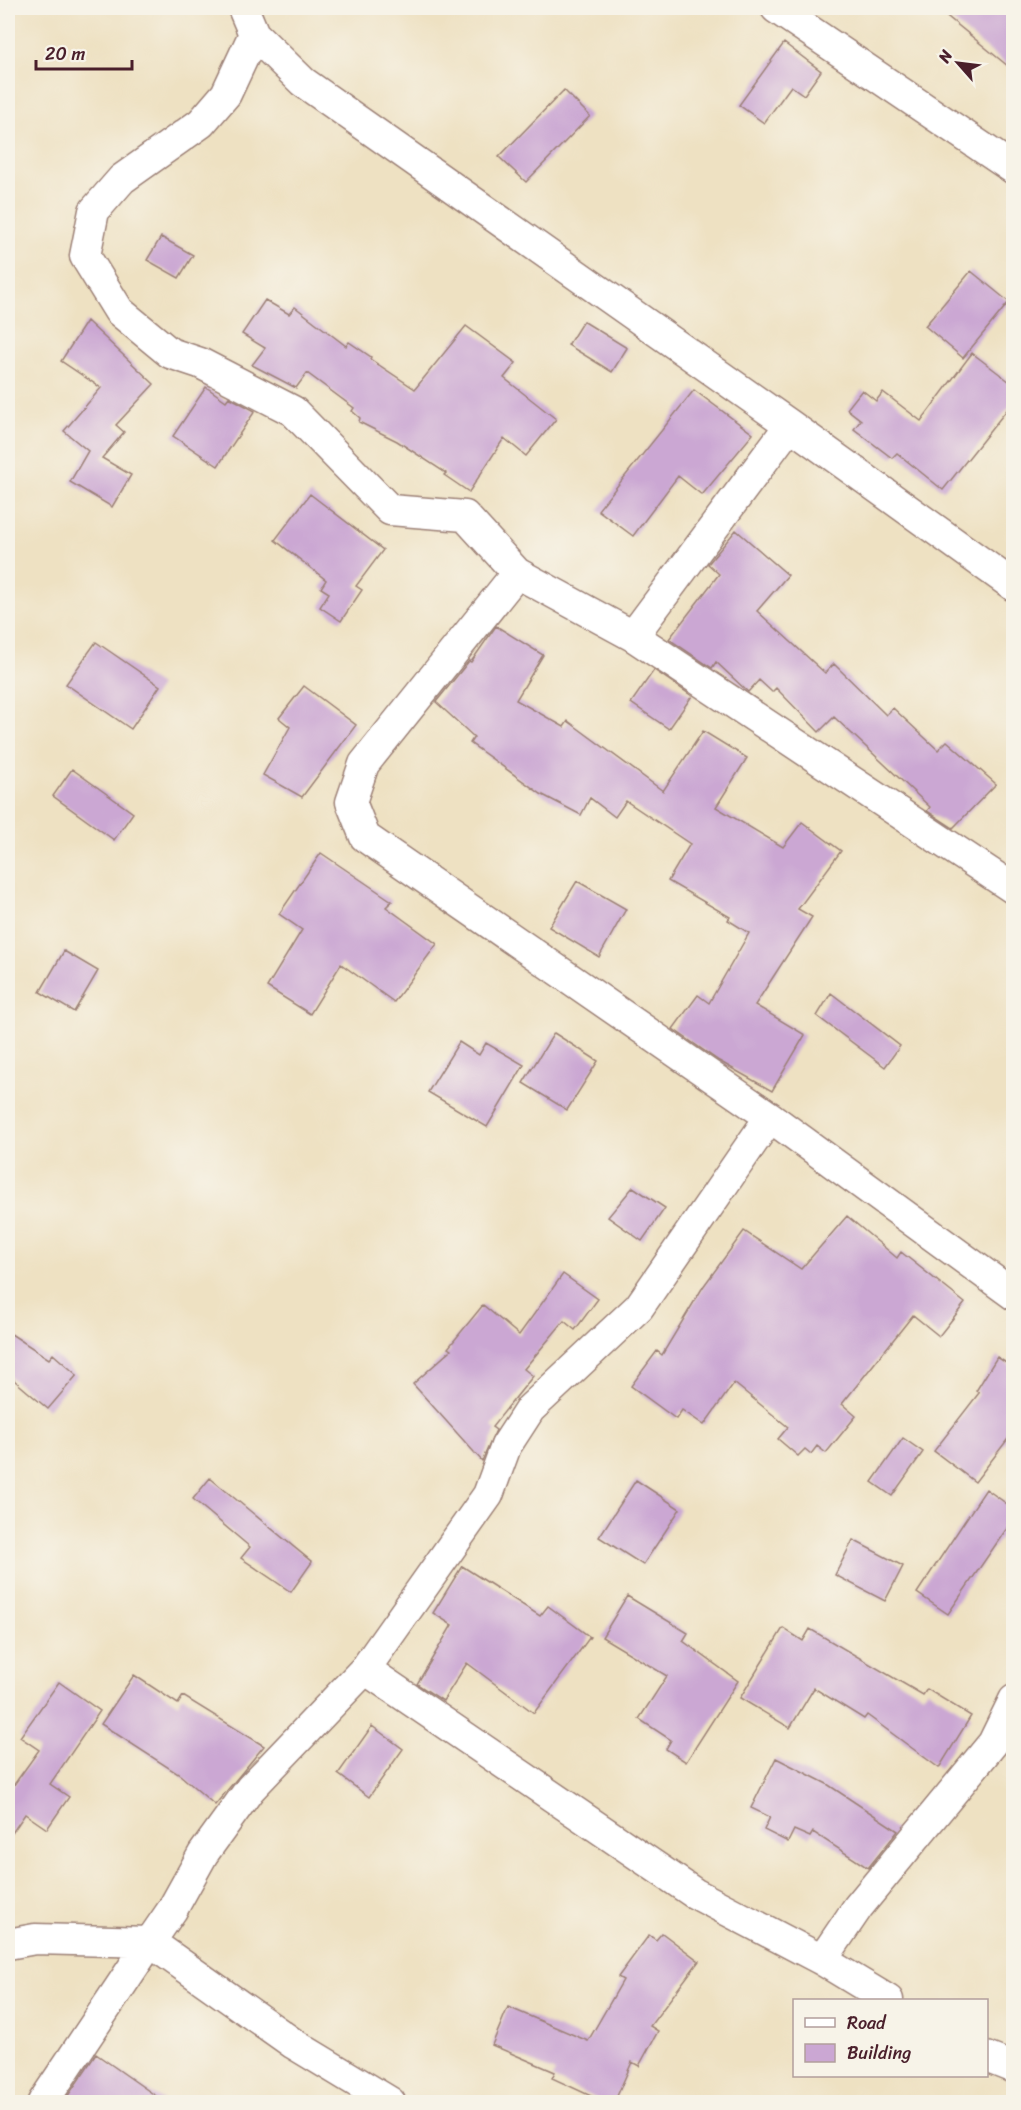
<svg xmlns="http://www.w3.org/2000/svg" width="1021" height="2110" font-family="Sriracha,sans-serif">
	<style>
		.building { fill: #cba7d3 }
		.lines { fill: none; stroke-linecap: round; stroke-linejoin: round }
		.street-casing { stroke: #9c8076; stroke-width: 33 }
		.street { stroke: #fff; stroke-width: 30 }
	</style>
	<rect width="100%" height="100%" fill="#f7f3e8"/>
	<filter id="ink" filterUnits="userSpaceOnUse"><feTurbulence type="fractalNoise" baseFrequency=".0167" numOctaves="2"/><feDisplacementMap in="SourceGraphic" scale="12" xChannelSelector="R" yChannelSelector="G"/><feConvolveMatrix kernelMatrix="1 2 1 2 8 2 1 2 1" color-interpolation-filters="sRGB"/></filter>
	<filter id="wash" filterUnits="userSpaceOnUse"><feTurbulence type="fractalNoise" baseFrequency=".008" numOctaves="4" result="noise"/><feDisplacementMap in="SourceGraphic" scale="24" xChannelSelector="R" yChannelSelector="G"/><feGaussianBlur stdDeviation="1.35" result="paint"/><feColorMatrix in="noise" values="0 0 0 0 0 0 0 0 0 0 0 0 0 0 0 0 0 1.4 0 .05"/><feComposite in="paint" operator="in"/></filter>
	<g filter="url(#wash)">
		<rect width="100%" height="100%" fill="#eee1c2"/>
		<g id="blocks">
			<path class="building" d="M937,8h77v63z
				M784,43l37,28 -17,24 -13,-9 -27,37 -25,-18z
				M564,90l26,26 -64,66 -27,-25z
				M161,237l32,18 -14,23 -32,-18z
				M971,271l38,31 -46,56 -38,-32z
				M265,300l24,14 6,-7 51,39 3,-4 22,15 -1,2 45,30 51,-63 50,37 -12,15 52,41 -30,37 -22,-18 -35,54 -25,-17 2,-2 -49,-32 -38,-19 1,-4 -8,-7 2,-3 -47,-35 -11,15 -44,-23 13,-17 -23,-14z
				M87,321l67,63 -38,41 8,7 -22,26 29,17 -19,32 -42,-25 18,-31 -24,-20 37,-43 -40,-27z
				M583,321l44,27 -15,24 -44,-27z
				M972,353l42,32v16l-71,89 -46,-37 -5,5 -38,-29 7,-9 -14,-11 15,-19 14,11 7,-9 38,29z
				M206,387l20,14 3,-4 26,14 -37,55 -45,-30z
				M694,390l59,44 -51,61 -24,-19 -45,60 -35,-26z
				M310,494l73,56 -27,36 6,4 -21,31 -21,-14 9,-14 -8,-5 5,-8 -51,-40z
				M736,530l52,45 -31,36 68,62 9,-9 52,51 7,-7 45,42 9,-9 49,43 -43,44 -26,-17 3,-4 -96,-90 -15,15 -43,-44 -4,4 -13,-12 -11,12 -32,-30 -4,6 -43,-29 50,-65 -11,-10z
				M496,626l47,29 -27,45 48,27 4,-6 95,70 40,-60 44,27 -31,49 67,40 19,-25 39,29 -43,58 14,8 -57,88 50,30 -33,56 -53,-30 -46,-32 25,-34 11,8 40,-70 -21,-13 2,-3 -62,-36 22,-37 -64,-43 -11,16 -25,-19 -9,17 -40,-21 -71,-51 4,-6 -38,-35 33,-41 2,1z
				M96,642l64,44 -29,43 -65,-45z
				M654,670l38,26 -23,33 -38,-26z
				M304,686l52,39 -54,72 -39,-22 27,-48 -11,-9z
				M72,769l61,44 -19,27 -61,-44z
				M321,853l71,48 -6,6 51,37 -43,58 -53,-38 -31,50 -43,-27 35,-57 -23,-16z
				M577,881l49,28 -27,48 -50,-30z
				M64,951l34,20 -24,41 -34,-20z
				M831,993l69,53 -15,21 -68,-51z
				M554,1033l44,28 -31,49 -44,-27z
				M459,1042l20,13 7,-12 38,22 -37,62 -59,-35z
				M633,1187l32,21 -23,33 -34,-24z
				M847,1216l50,42 4,-6 64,51 -26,33 -26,-21 -71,89 14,12 -30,37 -9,-7 -6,8 -6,-5 -7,7 -20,-17 10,-12 -54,-44 -30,42 -22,-15 -6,9 -45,-33 26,-35 5,4 41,-68 41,-56 57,38z
				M563,1274l35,25 -23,31 -11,-9 -40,48 9,7 -41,51 4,3 -14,31 -69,-77 38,-34 -3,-2 35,-43 36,30z
				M8,1332l41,27 4,-5 24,21 -29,34 -40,-34z
				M997,1357l17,11v63l-39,51 -41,-31 45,-58 -3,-2z
				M903,1438l20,14 -31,44 -20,-14z
				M210,1478l102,84 -21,30 -50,-34 9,-11 -57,-48z
				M636,1480l44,29 -37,56 -44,-28z
				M986,1489l28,20v9l-66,96 -31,-21z
				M853,1540l50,26 -18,35 -50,-26z
				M462,1566l78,50 8,-10 42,31 -56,76 -67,-50 -24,38 -26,-17 35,-59 -19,-12z
				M627,1596l61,37 -5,8 55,40 -52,81 -20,-13 5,-9 -32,-21 28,-43 -65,-39z
				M783,1628l20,13 7,-12 113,66 4,-6 44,27 -32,52 -72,-53 -3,4 -50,-31 -24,40 -50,-30z
				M134,1675l44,29 5,-8 81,50 -49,59 -35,-30 -79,-51z
				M59,1682l41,29 -50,73 19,13 -22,32 -22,-15 -17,25v-46l31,-43 -19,-13z
				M372,1726l31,23 -34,48 -31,-23z
				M776,1758l51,26 71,47 -30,37 -55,-36 -3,5 -16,-7 -6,12 -24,-12 6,-13 -19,-9z
				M662,1933l37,28 -49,65 8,5 -19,35 -7,-4 -18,41h-8l-54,-25 3,-6 -63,-27 16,-38 80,34 35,-61 -5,-3 31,-42 7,5z
				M96,2054l70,49h-103z"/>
		</g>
	</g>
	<g filter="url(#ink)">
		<use href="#blocks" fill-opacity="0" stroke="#9c8076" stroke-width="1.5"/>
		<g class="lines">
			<defs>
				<path id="street" d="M243,8l11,26 49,48 487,343 224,161
					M776,8l238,161
					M254,34l-28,60 -25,29 -79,56 -28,32 -9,45 34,55 51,42 30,10 93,48 97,99 75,6 52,57 116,63 381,253
					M517,573l-153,191 -13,38 14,35 405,280 244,178
					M633,636l157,-211
					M365,1669l329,224 128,67 66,40
					M8,1944l27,-5 115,3 22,-32 31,-56 47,-65 115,-120 123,-174 18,-49 24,-37 109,-102 131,-190
					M822,1960l36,-53 135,-164 21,-43
					M986,2057l28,11
					M43,2102l107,-160 144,102 96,58"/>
			</defs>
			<use href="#street" class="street-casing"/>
			<use href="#street" class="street"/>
		</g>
	</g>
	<rect width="1021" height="2110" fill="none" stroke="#f7f3e8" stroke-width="30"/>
	<rect x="793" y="1999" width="195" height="78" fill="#f7f3e8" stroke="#b29e9c" stroke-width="1.5"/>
	<rect x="805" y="2018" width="30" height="9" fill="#ffffff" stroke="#b29e9c" stroke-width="1.5"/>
	<text x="847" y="2029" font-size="18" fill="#4a1f2b">Road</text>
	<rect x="805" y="2044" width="30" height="18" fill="#cba7d3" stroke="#b29e9c" stroke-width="1.5"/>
	<text x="847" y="2059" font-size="18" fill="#4a1f2b">Building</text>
	<g transform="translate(958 63) rotate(298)" stroke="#f7f3e8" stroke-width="4.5" paint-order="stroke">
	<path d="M0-4.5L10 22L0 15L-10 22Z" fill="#4a1f2b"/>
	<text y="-9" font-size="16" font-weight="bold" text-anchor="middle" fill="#4a1f2b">N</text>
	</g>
	<path d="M36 60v9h96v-9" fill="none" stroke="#4a1f2b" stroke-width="3"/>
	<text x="45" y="60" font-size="18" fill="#4a1f2b" stroke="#f7f3e8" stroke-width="4.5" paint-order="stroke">20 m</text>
</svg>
